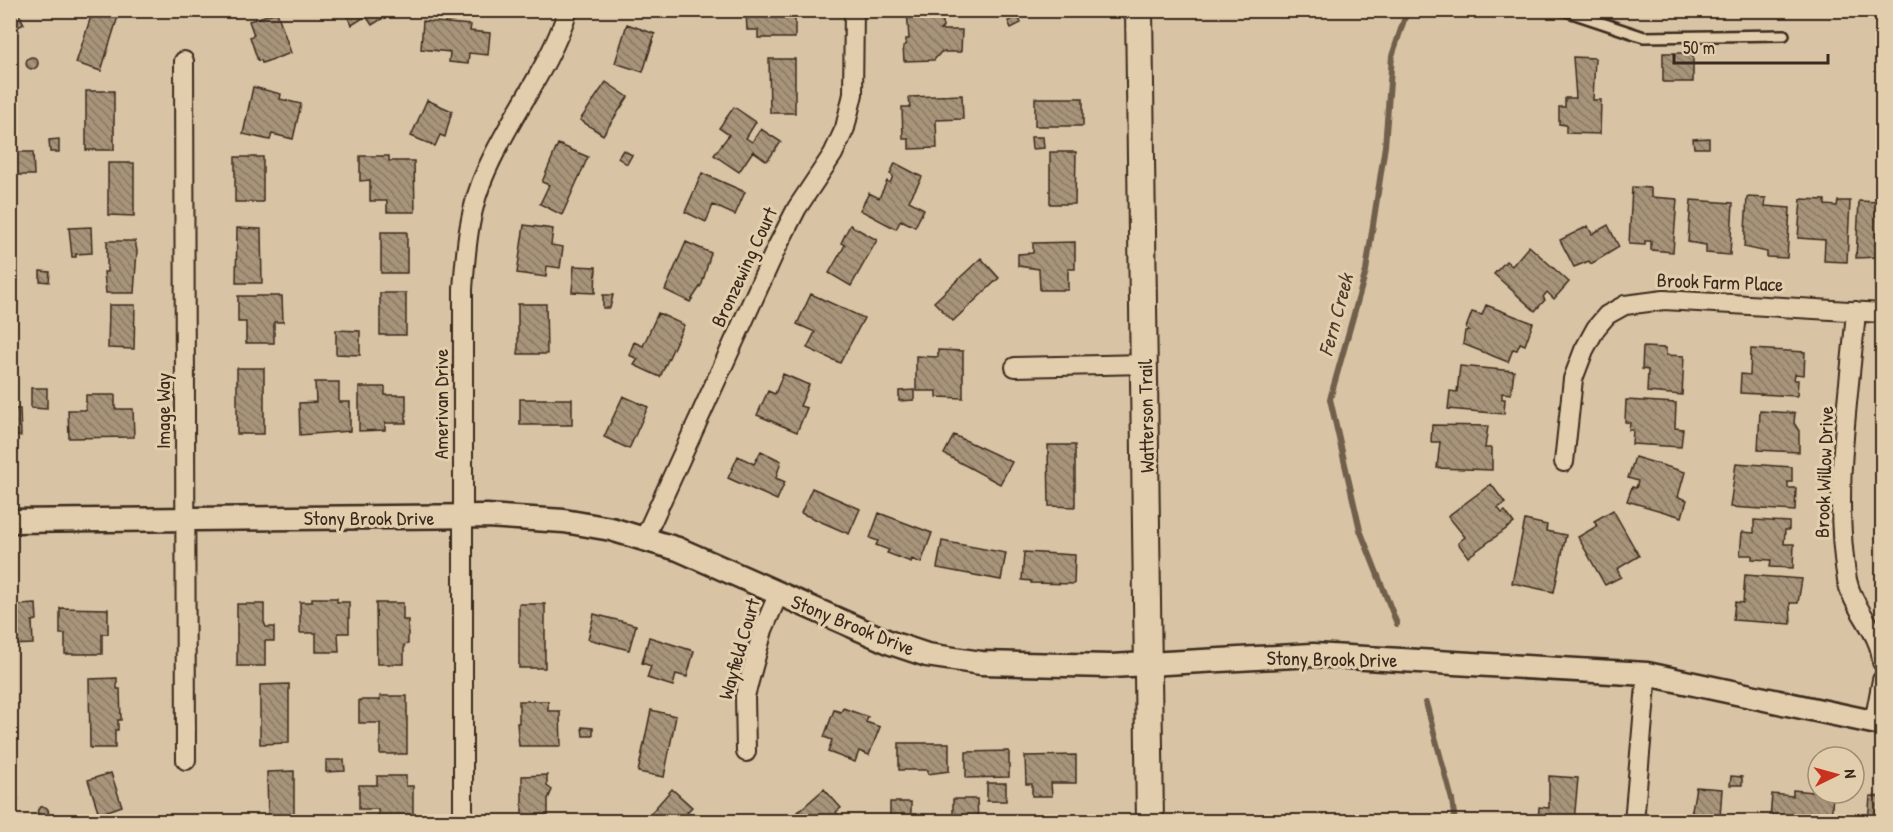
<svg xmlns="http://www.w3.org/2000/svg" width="1893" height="832" font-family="'Patrick Hand',sans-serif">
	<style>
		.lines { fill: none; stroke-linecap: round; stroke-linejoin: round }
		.stream { stroke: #705e4b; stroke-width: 6 }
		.building { fill: url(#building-back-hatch); stroke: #3b2a1e; stroke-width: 1.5 }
		.service-casing { stroke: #3b2a1e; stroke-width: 14 }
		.minor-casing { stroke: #3b2a1e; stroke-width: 22 }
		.tertiary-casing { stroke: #3b2a1e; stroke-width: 27 }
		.secondary-casing { stroke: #3b2a1e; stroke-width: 30 }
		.service { stroke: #e2ceac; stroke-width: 9 }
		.minor { stroke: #e2ceac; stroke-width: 18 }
		.tertiary { stroke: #e2ceac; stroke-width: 22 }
		.secondary { stroke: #e2ceac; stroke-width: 26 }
		.labels { text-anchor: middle; stroke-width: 6; stroke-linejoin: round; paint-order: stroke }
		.street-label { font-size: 20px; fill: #3b2a1e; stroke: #e2ceac }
		.water-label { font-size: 21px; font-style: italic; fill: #4d3b2d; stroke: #e2ceac }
	</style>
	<defs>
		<pattern id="building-back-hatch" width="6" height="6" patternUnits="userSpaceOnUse" patternTransform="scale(1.5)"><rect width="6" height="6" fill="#a8947a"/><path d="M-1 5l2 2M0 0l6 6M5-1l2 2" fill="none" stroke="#8a7963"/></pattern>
	</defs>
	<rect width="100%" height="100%" fill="#d8c4a4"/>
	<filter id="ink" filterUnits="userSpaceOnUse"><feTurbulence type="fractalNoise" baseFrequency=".0167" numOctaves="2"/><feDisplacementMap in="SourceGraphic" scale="12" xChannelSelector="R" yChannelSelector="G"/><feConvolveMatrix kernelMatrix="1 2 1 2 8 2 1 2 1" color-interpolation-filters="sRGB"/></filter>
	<g filter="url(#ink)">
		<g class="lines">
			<path class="stream" d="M1397,624l-37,-94 -30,-131 36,-128 19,-125 7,-90 13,-39 8,-7
				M1426,703l26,97 3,22"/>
		</g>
		<path class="building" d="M10,10h7l7,14 -14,7z
			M93,10h27l-19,61 -25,-8z
			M344,10h52l-24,15 -6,-9 -14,9z
			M907,10h35l1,17 -3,3h22l-1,22h-20l-7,8 -30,1 -1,-15 3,-1v-6h3z
			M1868,10h14v9l-14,-1z
			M746,11h49v27h-37v-8h-11z
			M277,12l14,41 -29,10 -1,-3 -3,1 -8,-24 4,-2 -5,-14z
			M1018,16l3,7 -10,5 -3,-7z
			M423,21l48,4 -1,6 20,2 -2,22 -19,-2 -1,11 -19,-2 1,-10 -29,-3z
			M627,24l28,10 -12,38 -28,-9z
			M1663,53h30v29h-30z
			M1573,57l22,1 -2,42h8l-1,34 -34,-1v-8l-7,-1v-17h6v-9h11z
			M26 63a6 6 0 1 1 12 0a6 6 0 1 1-12 0Z
			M769,59h26v54h-25z
			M606,82l22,15 -25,38 -23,-15z
			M253,87l28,7 -1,5 21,5 -8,35 -21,-5 -2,6 -27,-6z
			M86,91h28v59h-28z
			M962,95l1,24 -27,1 1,28 -28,1v-10h-6l-1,-32h8l-1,-10z
			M1035,98h48v28h-48z
			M427,100l25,11 -7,26 -5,-2 -5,11 -24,-10z
			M734,107l22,15 -10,16 6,4 9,-13 20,13 -14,19 -14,-10 -14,21 -25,-17 15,-20 -10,-7z
			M1031,137h12l1,11 -12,1z
			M1709,138v10h-15l-1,-9z
			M59,139v13h-9l-1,-12z
			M558,144l30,13 -26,58 -22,-11 9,-19 -7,-3z
			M623,150l9,5 -5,9 -9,-6z
			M10,152h23l1,23h-24z
			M1050,152h26l-1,52h-25z
			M360,156h29v5h25l1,51h-28v-11h-17v-21l-10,1z
			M235,157h28v45h-28z
			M108,163h26v53l-26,-1z
			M895,163l27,14 -13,24 15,8 -9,18 -14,-7 -5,9 -36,-19 9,-17 10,5 8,-17 3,2 3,-7 -3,-2z
			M702,173l43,19 -10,23 -22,-10 -7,17 -21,-10z
			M1632,187l19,1v9l26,2 -4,53 -22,-2v-9h-6v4l-16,-1z
			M1747,197l19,1 -1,8 25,2 -3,50 -20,-1v-5l-23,-5z
			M1801,199l24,1v5l12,1 1,-5h12l-3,61 -23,-1 1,-21 -27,-2z
			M1691,200l42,3 -3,52 -24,-2v-8l-18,-3z
			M1859,201l19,1v8h4v55h-4l1,-8 -23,1z
			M524,225l29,4 -2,16 12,2 -3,21 -13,-2 -1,11 -29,-4z
			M850,225l27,15 -26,46 -22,-13 16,-28 -4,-2z
			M1608,225l11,22 -28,17 -2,-3 -15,6 -14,-27 28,-14 4,8z
			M91,227l1,26 -16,1v3h-4l-3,-29z
			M237,228l24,1 1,54h-26z
			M381,232h26v41h-26z
			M107,241h28l2,10 -3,42h-28l-2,-21h3z
			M686,242l25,11 -9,31 -12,18 -25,-12z
			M1075,242v27h-7v21h-28l-1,-21 -21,-3v-12l15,-1v-10z
			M1529,246l40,36 -15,17 -7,-7 -4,5 2,3 -10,11 -41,-37 12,-13 6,5z
			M981,258l18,20 -46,43 -19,-19z
			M574,266l22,1 -1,26 -23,-1z
			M40,271l10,1 -1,10 -9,-1z
			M380,293h26v42h-26z
			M811,294l53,24 -24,45 -33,-15 8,-16 -18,-8z
			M603,295h10l-3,13h-7z
			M238,296h44l1,26h-9v21h-28v-21h-8z
			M518,304h28l1,50h-29z
			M109,305h26l-1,44 -26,-1z
			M1486,305l47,18 -8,22 -5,-2 -3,7 -4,-1 -5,13 -45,-18 2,-13 4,-1 -3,-2 6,-16 10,3z
			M658,313l26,12 -24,52 -26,-12 4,-6 -9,-4 5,-13 9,4z
			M336,330l24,1v24l-24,-1z
			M1643,347l23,1v7l18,1 -2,39 -35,-3 1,-22 -6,-1z
			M1751,349l54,3 -1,23 -9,-1 -1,6h4l-1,16 -57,-3 1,-19 9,1z
			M938,350l25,1v47l-26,-1v-6h-21v-35l22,1z
			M1460,366l54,5 -3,23 -9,-1v6h3l-1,15 -56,-5 2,-18 7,1z
			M237,368h27v66h-27z
			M783,374l26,11 -9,21 7,2 -10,24 -40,-17 11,-24 7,3z
			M315,382h24v20h11v29l-50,4 -1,-32 17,-1z
			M359,387h26v8h21v28h-21v7l-26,1z
			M31,388h16v21l-16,-1z
			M914,390v10l-15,1v-10z
			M86,395h29v14h18l1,28 -65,1 -1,-28h18z
			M623,396l25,11 -19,42 -25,-12z
			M520,399h52v26h-52z
			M1626,400l50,3 -1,25 8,1 -2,18 -49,-3 1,-14h-4l1,-7 -5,-1z
			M10,409h10l1,27h-11z
			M1760,411l35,2 -1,10 5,8v21l-41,-2z
			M1432,425l56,1 -3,22h7v22l-55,-2 3,-26h-9z
			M954,435l58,27 -12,22 -56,-30z
			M1048,445h27v62l-26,-1z
			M761,451l20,10 -5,17 9,4 -8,18 -49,-22 10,-22 16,8z
			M1635,457l50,15 -7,25 9,3 -5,17 -55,-16 5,-14 4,1 2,-7 -10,-3z
			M1736,463l56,4v15h-4v6h8l-1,23 -65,-4z
			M1491,484l14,19 -7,5 4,5 3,-2 9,12 -46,34 -10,-14 7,-6 -17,-21z
			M812,488l48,21 -11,25 -48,-21z
			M1613,510l26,46 -22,13 4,8 -16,8 -27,-48 19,-11 -3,-5z
			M879,513l53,20 -11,30 -9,-4 -1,3 -24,-9 2,-3 -13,-5 2,-4 -8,-3z
			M1525,520l22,5 -1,6 20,4 -12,57 -42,-9z
			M1754,520l35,2v8h-4l-1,14h10l-1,24 -23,-1 1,-7 -19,-1v-4h-12l2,-23 12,1z
			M942,541l64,12 -5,27 -64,-12z
			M1024,552l51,3 -1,29 -43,-1v-2l-9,-1z
			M1745,575l57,4 -4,24h-8l1,21 -58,-4 2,-18 8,1z
			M312,598h25v4h12v31h-11l1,19h-23v-19h-16v-31h12z
			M376,603h27v17h5v24l-4,1v19h-27z
			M36,604l1,16 -5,1 1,23 -23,1v-26h8v-14z
			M237,604h27v18l2,5h8v14h-9v25h-28z
			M519,604h26v64h-26z
			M60,608l48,1v25h-6v20h-37v-20h-5z
			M594,614l42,11 -7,25 -41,-11z
			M649,637l45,14 -7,26 -11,-3 -3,12 -26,-8 4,-12 -9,-3z
			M117,678v11h3l1,31h-3v10h-3v18h-25l-1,-69z
			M289,684v59l-29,1v-59z
			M380,696h27v58h-27v-31h-21v-23h21z
			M519,701h29v10h12l1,35h-42l-2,-23h2z
			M843,708l25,9 -2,5 14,5 -11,28 -10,-4 -4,11 -27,-10 4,-12 -8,-3 10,-27 7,2z
			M651,710l25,6 -12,61 -26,-5z
			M582,727l11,1v8h-10z
			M899,743h50v28l-21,3v-4h-29z
			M1009,751v26l-43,1v-26z
			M1076,755v28h-25l1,13h-20v-12h-6l-1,-28z
			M326,760h18l1,11 -19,1z
			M294,771v51h-26l-1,-50z
			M111,773l11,33 -23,8 -11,-34z
			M547,775v11l5,4 -4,9v17h-26v-40z
			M377,776h29v10h7v29h-7v7h-28v-13h-19v-24h18z
			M1549,776l29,2 -4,44 -36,-1 1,-14 10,1z
			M1731,776l11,1v8h-12z
			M10,778l9,21 -9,3z
			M987,783h19v18h-19z
			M1696,787l26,2 -2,29h12v4l-42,-1z
			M672,789l20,18 -5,5 10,10h-54z
			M824,789l17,19 -5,4 8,10h-54l-1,-2z
			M1793,790l40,4 -2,28 -61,-3 2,-25 21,2z
			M1870,796l12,1v25h-14z
			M953,799h24l1,23h-25z
			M890,802h21v20h-21z
			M37.5 812a5.5 5.5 0 1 1 11 0a5.5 5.5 0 1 1-11 0Z"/>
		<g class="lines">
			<defs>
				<path id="service" d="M1563,10l81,27 140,-2"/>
				<path id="minor" d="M184,61l2,699
					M1856,311c-7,88 -24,181 -9,269 6,30 34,52 35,82
					M1015,367l130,-3
					M1564,462l9,-83 11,-29 12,-22 11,-13 18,-10 39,-5 218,13
					M644,539l133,-292 20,-39 36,-54 12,-26 8,-34 1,-84
					M1874,723l8,-43
					M746,752l-1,-56 18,-66 15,-35
					M463,822v-533c3,-41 6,-82 24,-120 25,-56 62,-100 81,-159
					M1634,822l13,-148"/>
				<path id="tertiary" d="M10,521l477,-5 77,5 47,8 33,10 34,10 213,94 36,12 54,8 130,3 202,-11 334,19 235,50"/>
				<path id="secondary" d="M1139,10l11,812"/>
			</defs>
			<use href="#service" class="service-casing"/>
			<use href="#minor" class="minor-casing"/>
			<use href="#tertiary" class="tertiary-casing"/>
			<use href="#secondary" class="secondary-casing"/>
			<use href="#service" class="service"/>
			<use href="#minor" class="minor"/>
			<use href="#tertiary" class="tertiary"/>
			<use href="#secondary" class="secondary"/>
		</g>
	</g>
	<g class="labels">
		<g class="street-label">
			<text transform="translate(744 267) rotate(-65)" y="7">Bronzewing Court</text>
			<text transform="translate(1720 282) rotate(2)" y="7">Brook Farm Place</text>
			<text transform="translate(441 404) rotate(-90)" y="7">Amerivan Drive</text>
			<text transform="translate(163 411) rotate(-90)" y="7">Image Way</text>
			<text transform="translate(1146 416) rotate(-91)" y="7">Watterson Trail</text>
			<text transform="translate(1824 472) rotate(-88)" y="7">Brook Willow Drive</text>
			<text x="369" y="525">Stony Brook Drive</text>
			<text transform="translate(853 625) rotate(22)" y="7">Stony Brook Drive</text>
			<text transform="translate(739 649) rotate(-74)" y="7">Wayfield Court</text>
			<text transform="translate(1332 659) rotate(1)" y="7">Stony Brook Drive</text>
		</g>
		<g class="water-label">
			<text transform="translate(1336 315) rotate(-75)" y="7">Fern Creek</text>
		</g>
	</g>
	<rect width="1893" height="832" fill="none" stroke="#e2ceac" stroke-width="36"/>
	<rect x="18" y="18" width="1857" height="796" fill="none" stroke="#3b2a1e" stroke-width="2" filter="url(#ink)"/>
	<g transform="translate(1836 775) rotate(85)"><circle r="28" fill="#e2ceac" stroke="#9f8c73" stroke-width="1.5"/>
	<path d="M0-4.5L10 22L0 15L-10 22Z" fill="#c8321e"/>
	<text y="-9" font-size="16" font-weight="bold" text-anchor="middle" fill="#3b2a1e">N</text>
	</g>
	<path d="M1674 54v9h154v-9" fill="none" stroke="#3b2a1e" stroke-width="3"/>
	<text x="1683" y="54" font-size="18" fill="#3b2a1e" stroke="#e2ceac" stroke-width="4.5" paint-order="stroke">50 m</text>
</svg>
